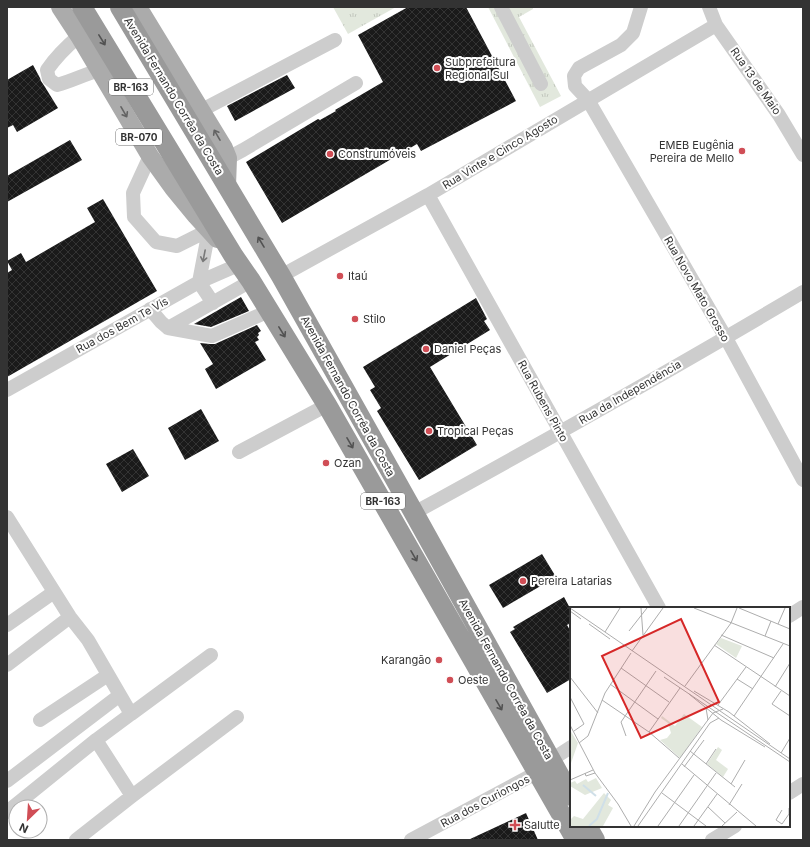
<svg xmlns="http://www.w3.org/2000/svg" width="810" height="847" font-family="Inter,sans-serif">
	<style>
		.grass { fill: url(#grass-tufts) }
		.building { fill: url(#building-cross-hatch) }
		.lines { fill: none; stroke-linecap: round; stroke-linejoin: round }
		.minor { stroke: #cdcdcd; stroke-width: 14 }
		.major { stroke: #ababab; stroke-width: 18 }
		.highway { stroke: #9a9a9a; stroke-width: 20 }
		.oneway { stroke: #525252 }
		.oneway2 { stroke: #636363 }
		.oneway3 { stroke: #787878 }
		.poi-dot { fill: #d04e56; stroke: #fff; stroke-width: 1.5 }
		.labels { text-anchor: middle; stroke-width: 4; stroke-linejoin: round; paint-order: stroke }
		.shield { fill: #fff; stroke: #707070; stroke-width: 1 }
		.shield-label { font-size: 10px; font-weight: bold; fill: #333 }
		.poi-label { font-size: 11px; fill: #333; stroke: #fff; text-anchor: start }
		.street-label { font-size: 11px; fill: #333; stroke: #fff }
		.inset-river { fill: none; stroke: #cfdfe8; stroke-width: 2 }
		.inset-road { fill: none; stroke: #adadad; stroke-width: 1 }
		.view { fill: #d62828; fill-opacity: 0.15; stroke: #d62828; stroke-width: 2 }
		.inset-edge { fill: none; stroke: #333; stroke-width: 2 }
	</style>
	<defs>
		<pattern id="grass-tufts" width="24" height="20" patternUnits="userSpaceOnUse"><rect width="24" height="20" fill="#e2e8dd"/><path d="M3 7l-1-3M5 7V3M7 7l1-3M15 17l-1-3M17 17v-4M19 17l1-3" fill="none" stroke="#c2c7be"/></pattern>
		<pattern id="building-cross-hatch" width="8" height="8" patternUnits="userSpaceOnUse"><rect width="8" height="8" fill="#1a1a1a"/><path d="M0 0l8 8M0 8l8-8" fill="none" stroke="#333"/></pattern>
	</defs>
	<rect width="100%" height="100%" fill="#fff"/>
	<path class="grass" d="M333,7h63l-48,27z
		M488,7h45v2l-14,8 42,79 -21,11z"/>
	<path class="building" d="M408,7h58l50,94 -95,50 -4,-7 -135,79 -36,-61 72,-43 2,1 16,-9 -1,-1 48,-28 -25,-47z
		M33,65l7,13 1,3 4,6 13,21 -41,24 -4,-7 -6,3v-48z
		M287,75l8,13 -60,33 -8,-15z
		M70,140l12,20 -75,42v-26z
		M103,199l54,92 -150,86v-104l5,-3 -5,-9 14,-8 5,9 69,-40 -8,-14z
		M241,297l8,14 -38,16 -17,-3z
		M476,298l11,21 -3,2 6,9 -60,37 47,78 -58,35 -42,-69 4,-3 -11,-18 5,-3 -12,-20z
		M257,325l4,6 -3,2 1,2 -2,2 2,3 -4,2 11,18 -50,29 -11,-20 8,-5 -13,-21 10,1h5z
		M201,409l18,32 -34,19 -17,-32z
		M133,449l16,27 -27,16 -16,-28z
		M542,554l14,23 -53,31 -14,-23z
		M564,597l7,13v13l-4,2 4,7v47l-24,14 -37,-61 5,-3 -2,-2z
		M526,813l12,27h-70z"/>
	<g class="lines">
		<path class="minor" d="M501,7l40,77
			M641,7l-8,26 -12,12 -42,23 -5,8 1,10 13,14 138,238 77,142
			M709,7l7,18 63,90 24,40
			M79,36c-12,10 -23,21 -32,34l2,9 8,6c15,-4 28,-11 43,-15
			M202,110l133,-70
			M150,156l-17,37 1,24 22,25 21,4 32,-16
			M228,158l15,-8 113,-67
			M428,195l231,413
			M209,230l-10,52 14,21
			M281,276l147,-81 288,-170
			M150,309l11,13 7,6 44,8 57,-25
			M168,328l83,-47
			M7,390l192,-108 39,-17
			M239,452l88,-47
			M414,513c131,-72 261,-145 389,-221
			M7,517l63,100 18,23 43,74 -35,26 -89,72
			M789,616l14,-9
			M7,625l47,-33
			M7,665l63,-48
			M131,714l80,-59
			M40,720l68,-45
			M96,740l36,56
			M551,760l20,-13
			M7,781l113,-86
			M789,793l14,-9
			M76,840l56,-44 105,-79
			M411,840l127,-68
			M712,840l23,-14"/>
		<path class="major" d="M60,7l19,29 71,120 23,32 23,28 21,23
			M138,7l86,141 4,10 -1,28"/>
		<path class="highway" d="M82,7l98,161 53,87 18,26 76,124 249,435
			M120,7l161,269 133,237 157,283
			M587,826l8,14"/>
	</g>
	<defs><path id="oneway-shaft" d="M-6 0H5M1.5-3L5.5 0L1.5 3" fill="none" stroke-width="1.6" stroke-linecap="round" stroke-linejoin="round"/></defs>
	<g class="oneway">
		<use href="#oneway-shaft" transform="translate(102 40) rotate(58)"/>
		<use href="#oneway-shaft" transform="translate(261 242) rotate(-121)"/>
		<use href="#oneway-shaft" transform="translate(282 332) rotate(58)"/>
		<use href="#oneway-shaft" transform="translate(350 443) rotate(60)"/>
		<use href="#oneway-shaft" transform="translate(414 556) rotate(60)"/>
		<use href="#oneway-shaft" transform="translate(499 705) rotate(60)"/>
	</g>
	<g class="oneway2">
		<use href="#oneway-shaft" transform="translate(124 112) rotate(60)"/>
		<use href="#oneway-shaft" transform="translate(217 135) rotate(-120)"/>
	</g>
	<use class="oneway3" href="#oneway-shaft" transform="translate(204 256) rotate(101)"/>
	<g class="poi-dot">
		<circle cx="437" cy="68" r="4"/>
		<circle cx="742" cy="151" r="4"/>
		<circle cx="330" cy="154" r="4"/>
		<circle cx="340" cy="276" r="4"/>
		<circle cx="355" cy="319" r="4"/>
		<circle cx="426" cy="349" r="4"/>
		<circle cx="429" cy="431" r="4"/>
		<circle cx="326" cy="463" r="4"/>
		<circle cx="523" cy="581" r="4"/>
		<circle cx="439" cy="660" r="4"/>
		<circle cx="450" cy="680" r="4"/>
		<path d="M513 819h4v4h4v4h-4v4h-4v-4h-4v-4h4z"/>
	</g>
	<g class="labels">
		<g class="shield">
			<rect x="109" y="79" width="44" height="16" rx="3"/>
			<rect x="116" y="129" width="46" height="16" rx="3"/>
			<rect x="361" y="493" width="44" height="16" rx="3"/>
		</g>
		<g class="shield-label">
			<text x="131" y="91">BR-163</text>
			<text x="139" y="141">BR-070</text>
			<text x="383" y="505">BR-163</text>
		</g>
		<g class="poi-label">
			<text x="445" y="66">Subprefeitura<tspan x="445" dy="13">Regional Sul</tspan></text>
			<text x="734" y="149" text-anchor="end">EMEB Eugênia<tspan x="734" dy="13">Pereira de Mello</tspan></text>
			<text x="338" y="158">Construmóveis</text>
			<text x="348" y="280">Itaú</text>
			<text x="363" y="323">Stilo</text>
			<text x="434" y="353">Daniel Peças</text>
			<text x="437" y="435">Tropical Peças</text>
			<text x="334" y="467">Ozan</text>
			<text x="531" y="585">Pereira Latarias</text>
			<text x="431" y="664" text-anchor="end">Karangão</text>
			<text x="458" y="684">Oeste</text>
			<text x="524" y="829">Salutte</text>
		</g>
		<g class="street-label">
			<text transform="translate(756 81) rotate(55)" y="4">Rua 13 de Maio</text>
			<text transform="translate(174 96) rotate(59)" y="4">Avenida Fernando Corrêa da Costa</text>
			<text transform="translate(500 152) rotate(-31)" y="4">Rua Vinte e Cinco Agosto</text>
			<text transform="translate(697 289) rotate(60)" y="4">Rua Novo Mato Grosso</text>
			<text transform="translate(122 325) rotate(-29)" y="4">Rua dos Bem Te Vis</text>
			<text transform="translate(630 392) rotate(-30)" y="4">Rua da Independência</text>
			<text transform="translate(348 396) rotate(61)" y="4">Avenida Fernando Corrêa da Costa</text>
			<text transform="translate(543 401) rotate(61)" y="4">Rua Rubens Pinto</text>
			<text transform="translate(506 679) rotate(61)" y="4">Avenida Fernando Corrêa da Costa</text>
			<text transform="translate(485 801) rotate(-28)" y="4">Rua dos Curiongos</text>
		</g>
	</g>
	<g transform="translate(570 607)">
		<rect width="220" height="220" fill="#fff"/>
		<path d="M151,31l21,8 -6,12 -20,-14zM114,107l18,13 -22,31 -20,-18 7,-2 4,-5 -3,-10 -7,-5 1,-2 13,10zM0,123l8,13 -8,23zM148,140l4,3 -6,10 12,9 -5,8 -16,-13zM26,171l6,10 -17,7 -15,-9v-3l5,-2 2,3 9,-5 2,3z" fill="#e2e8dd"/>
		<path d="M34,186l7,7 -3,5 5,3 -10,18h-33v-6l4,-4 9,3z" fill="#e2e8dd"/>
		<path class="inset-river" d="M13,178l13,11M19,219l8,-7 11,-26"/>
		<path class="inset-road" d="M0,1l220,151M71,1l2,27M124,1l96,38M169,1l51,21M0,4l11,8M19,17l21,15M208,17l7,-16M59,24l18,-23M35,25l15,-24M151,28l53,23M195,29l6,-15M144,38l76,51M62,44l31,-43M51,61l48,34M0,70l28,36M94,70l126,85M167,72l16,10M40,77l48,35M115,79l46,-63 6,-15M205,80l15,-24M124,84l35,21 41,32M211,84l-9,13 18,12M119,87l32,26 44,27M0,90l14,27 -10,7M32,93l47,32 30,26M148,98l28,-38M136,101l2,12M164,109l49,-72M0,118l25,48 23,31 13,22M79,125l31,-44M56,129l-5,-14 35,-51M9,136l9,-7 17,-43 26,-40M120,144l45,36M211,146l9,-15M112,157l74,62M136,157l10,-15M114,160l20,-27M15,166l1,3 9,-3M0,173l23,-10M161,177l14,-24M92,186l44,33M159,198l13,-21M138,200l17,16M212,203l-6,10 6,4 7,-10v-6M64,219l21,-34 58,-79 10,-4M68,219l72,-103 9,-5M88,219l36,-51M109,219l37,-53M124,219l23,-32M152,219l15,-14"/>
		<path class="view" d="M111,12l38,83 -78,36 -39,-82z"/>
		<rect width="220" height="220" class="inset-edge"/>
	</g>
	<rect width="810" height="847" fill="none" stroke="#333333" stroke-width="16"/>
	<g transform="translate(28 819) rotate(205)"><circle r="19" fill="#ffffff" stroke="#adadad"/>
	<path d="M0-3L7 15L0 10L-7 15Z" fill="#d04e56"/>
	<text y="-6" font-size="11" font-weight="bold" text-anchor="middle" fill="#333333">N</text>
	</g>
</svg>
